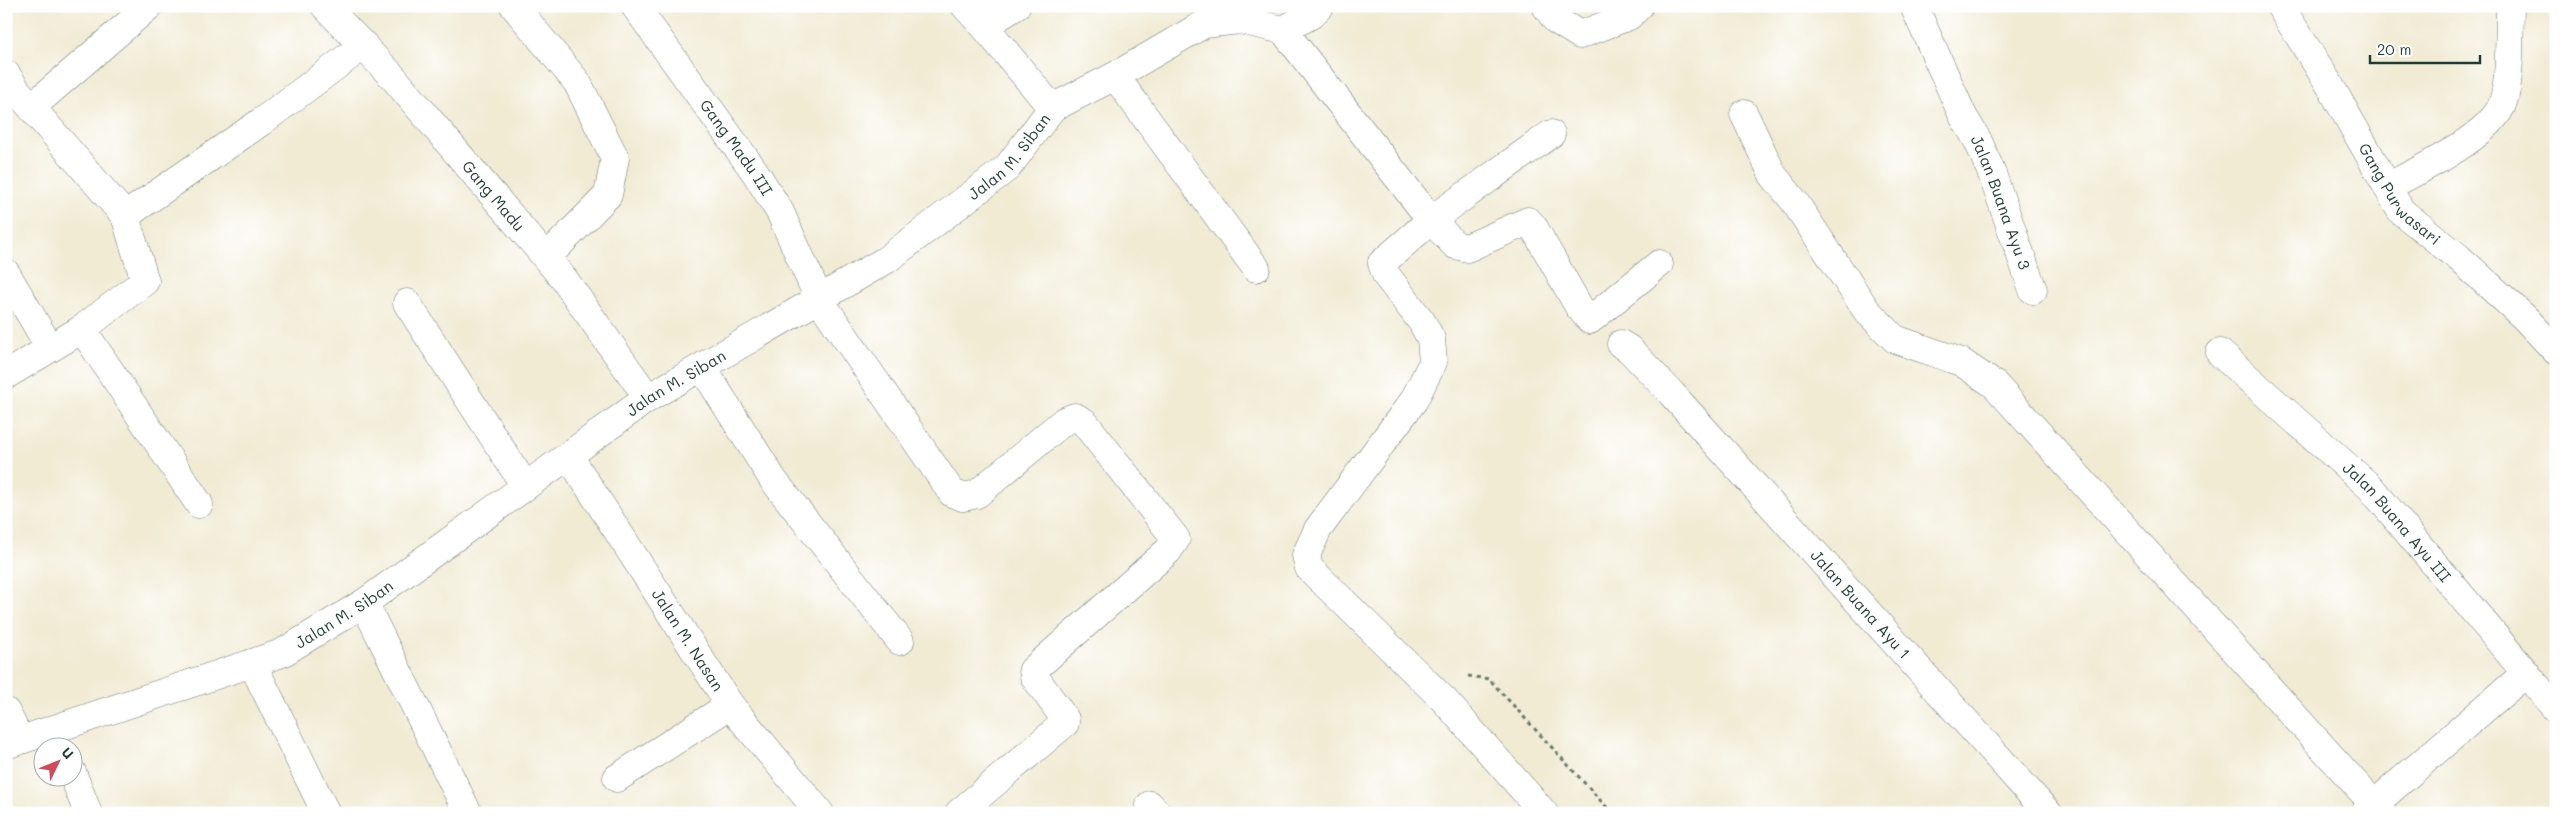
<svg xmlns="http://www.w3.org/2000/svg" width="2562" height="819" font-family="Mali,sans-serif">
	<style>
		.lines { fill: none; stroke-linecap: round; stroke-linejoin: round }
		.minor-casing { stroke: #687a6c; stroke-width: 29 }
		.path { stroke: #687a6c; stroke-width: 3; stroke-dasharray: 4 4; stroke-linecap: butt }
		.minor { stroke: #fff; stroke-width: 28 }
		.labels { text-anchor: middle; stroke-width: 4.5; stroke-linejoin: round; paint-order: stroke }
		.street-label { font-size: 16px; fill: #1f3d34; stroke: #fff }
	</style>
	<rect width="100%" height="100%" fill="#fff"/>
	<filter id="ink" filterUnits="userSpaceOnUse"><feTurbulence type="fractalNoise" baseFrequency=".02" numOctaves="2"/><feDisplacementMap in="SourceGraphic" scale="10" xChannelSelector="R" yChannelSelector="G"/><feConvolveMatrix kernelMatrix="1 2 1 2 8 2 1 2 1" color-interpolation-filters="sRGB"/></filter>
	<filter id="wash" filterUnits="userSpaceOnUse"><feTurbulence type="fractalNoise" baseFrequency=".0096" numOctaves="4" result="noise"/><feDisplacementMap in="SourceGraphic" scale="20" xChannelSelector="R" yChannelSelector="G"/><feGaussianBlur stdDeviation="1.12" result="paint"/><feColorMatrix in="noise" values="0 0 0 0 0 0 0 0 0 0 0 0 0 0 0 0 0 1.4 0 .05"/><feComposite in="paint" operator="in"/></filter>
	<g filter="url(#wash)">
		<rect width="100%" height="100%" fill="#f1ebd4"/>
	</g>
	<g filter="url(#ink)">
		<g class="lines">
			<defs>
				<g id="minor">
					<path id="s1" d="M325,6l68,71 171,202 84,119"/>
					<path d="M514,6l63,76 38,76 -7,37 -62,63"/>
					<path id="s2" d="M635,6l120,166 25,40 39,87 133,194 11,4 14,-3 87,-73 11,-4 9,5 92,117 -8,12 -135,119 1,6 31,43v4l-106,90"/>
					<path d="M965,6l19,20 68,82"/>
					<path d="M1546,6l10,14 24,15 49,-19 10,-10"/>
					<path id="s3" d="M1914,6l49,110 15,25 14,33 41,116"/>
					<path id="s4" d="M2280,6l48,76 73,129 58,47 66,60 31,33"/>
					<path d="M984,26l32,-20"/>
					<path d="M1283,30l148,190 24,25 12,3 61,-27 5,5 46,81 11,13 69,-56"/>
					<path d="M6,74l12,18 107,124 20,65 -63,48 -76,46"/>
					<path d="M1115,76l141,192"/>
					<path d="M29,102l12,-3 108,-93"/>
					<path d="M1744,114l29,61 21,26 73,110 28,28 66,23 34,23 387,428"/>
					<path d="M2387,187c31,-16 106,-52 116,-85 8,-23 6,-70 7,-96"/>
					<path d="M125,216l136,-94 103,-77"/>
					<path d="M6,273l44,75"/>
					<path d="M407,303l118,183"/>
					<path d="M82,329l117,175"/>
					<path id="s5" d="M1621,344l8,5 43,45 376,419"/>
					<path id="s6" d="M2220,353l150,134 186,222"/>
					<path d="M702,367l72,114 126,160"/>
					<path id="s7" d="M569,456l161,249 90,108"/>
					<path d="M364,603l104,210"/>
					<path d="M252,663l74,150"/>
					<path d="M6,712l14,28"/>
					<path id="s8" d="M6,745l276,-92 82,-50 284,-205 238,-138 121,-92 45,-60 63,-32 89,-52 36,-4 43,10 28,-15 9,-9"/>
					<path d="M72,772l16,41"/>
					<path d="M617,778l113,-73"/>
					<path d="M1150,805l7,8"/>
					<path d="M1544,813l-100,-113 -135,-132 -3,-13 12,-26 96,-129 19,-38 -2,-23 -9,-17 -36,-47 -4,-12 49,-43 120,-86"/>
					<path d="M2364,813l162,-140"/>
				</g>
			</defs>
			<use href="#minor" class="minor-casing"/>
			<path class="path" d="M1468,676l21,3 123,134"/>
			<use href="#minor" class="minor"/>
		</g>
	</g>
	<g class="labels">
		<g class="street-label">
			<text dy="6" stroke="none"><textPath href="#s2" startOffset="174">Gang Madu III</textPath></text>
			<text dy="6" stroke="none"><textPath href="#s8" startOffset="1174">Jalan M. Siban</textPath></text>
			<text dy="6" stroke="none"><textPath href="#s4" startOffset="224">Gang Purwasari</textPath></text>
			<text dy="6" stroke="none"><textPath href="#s1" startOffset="254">Gang Madu</textPath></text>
			<text dy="6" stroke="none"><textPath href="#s3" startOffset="215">Jalan Buana Ayu 3</textPath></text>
			<text dy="6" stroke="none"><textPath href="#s8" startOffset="769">Jalan M. Siban</textPath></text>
			<text dy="6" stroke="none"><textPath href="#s6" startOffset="245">Jalan Buana Ayu III</textPath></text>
			<text dy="6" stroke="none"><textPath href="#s5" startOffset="354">Jalan Buana Ayu 1</textPath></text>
			<text dy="6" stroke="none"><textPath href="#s8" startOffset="364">Jalan M. Siban</textPath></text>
			<text dy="6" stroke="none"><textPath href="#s7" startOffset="219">Jalan M. Nasan</textPath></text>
		</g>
	</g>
	<rect width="2562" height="819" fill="none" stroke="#fff" stroke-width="25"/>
	<g transform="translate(58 762) rotate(47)"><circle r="24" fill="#ffffff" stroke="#a5b1ae"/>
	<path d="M0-4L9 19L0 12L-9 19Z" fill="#d1495b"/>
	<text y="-8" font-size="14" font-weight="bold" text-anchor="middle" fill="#1f3d34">U</text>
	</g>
	<path d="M2370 55v8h110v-8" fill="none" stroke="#1f3d34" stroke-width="2.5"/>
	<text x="2377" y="55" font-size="15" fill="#1f3d34" stroke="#ffffff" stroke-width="4" paint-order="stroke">20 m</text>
</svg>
